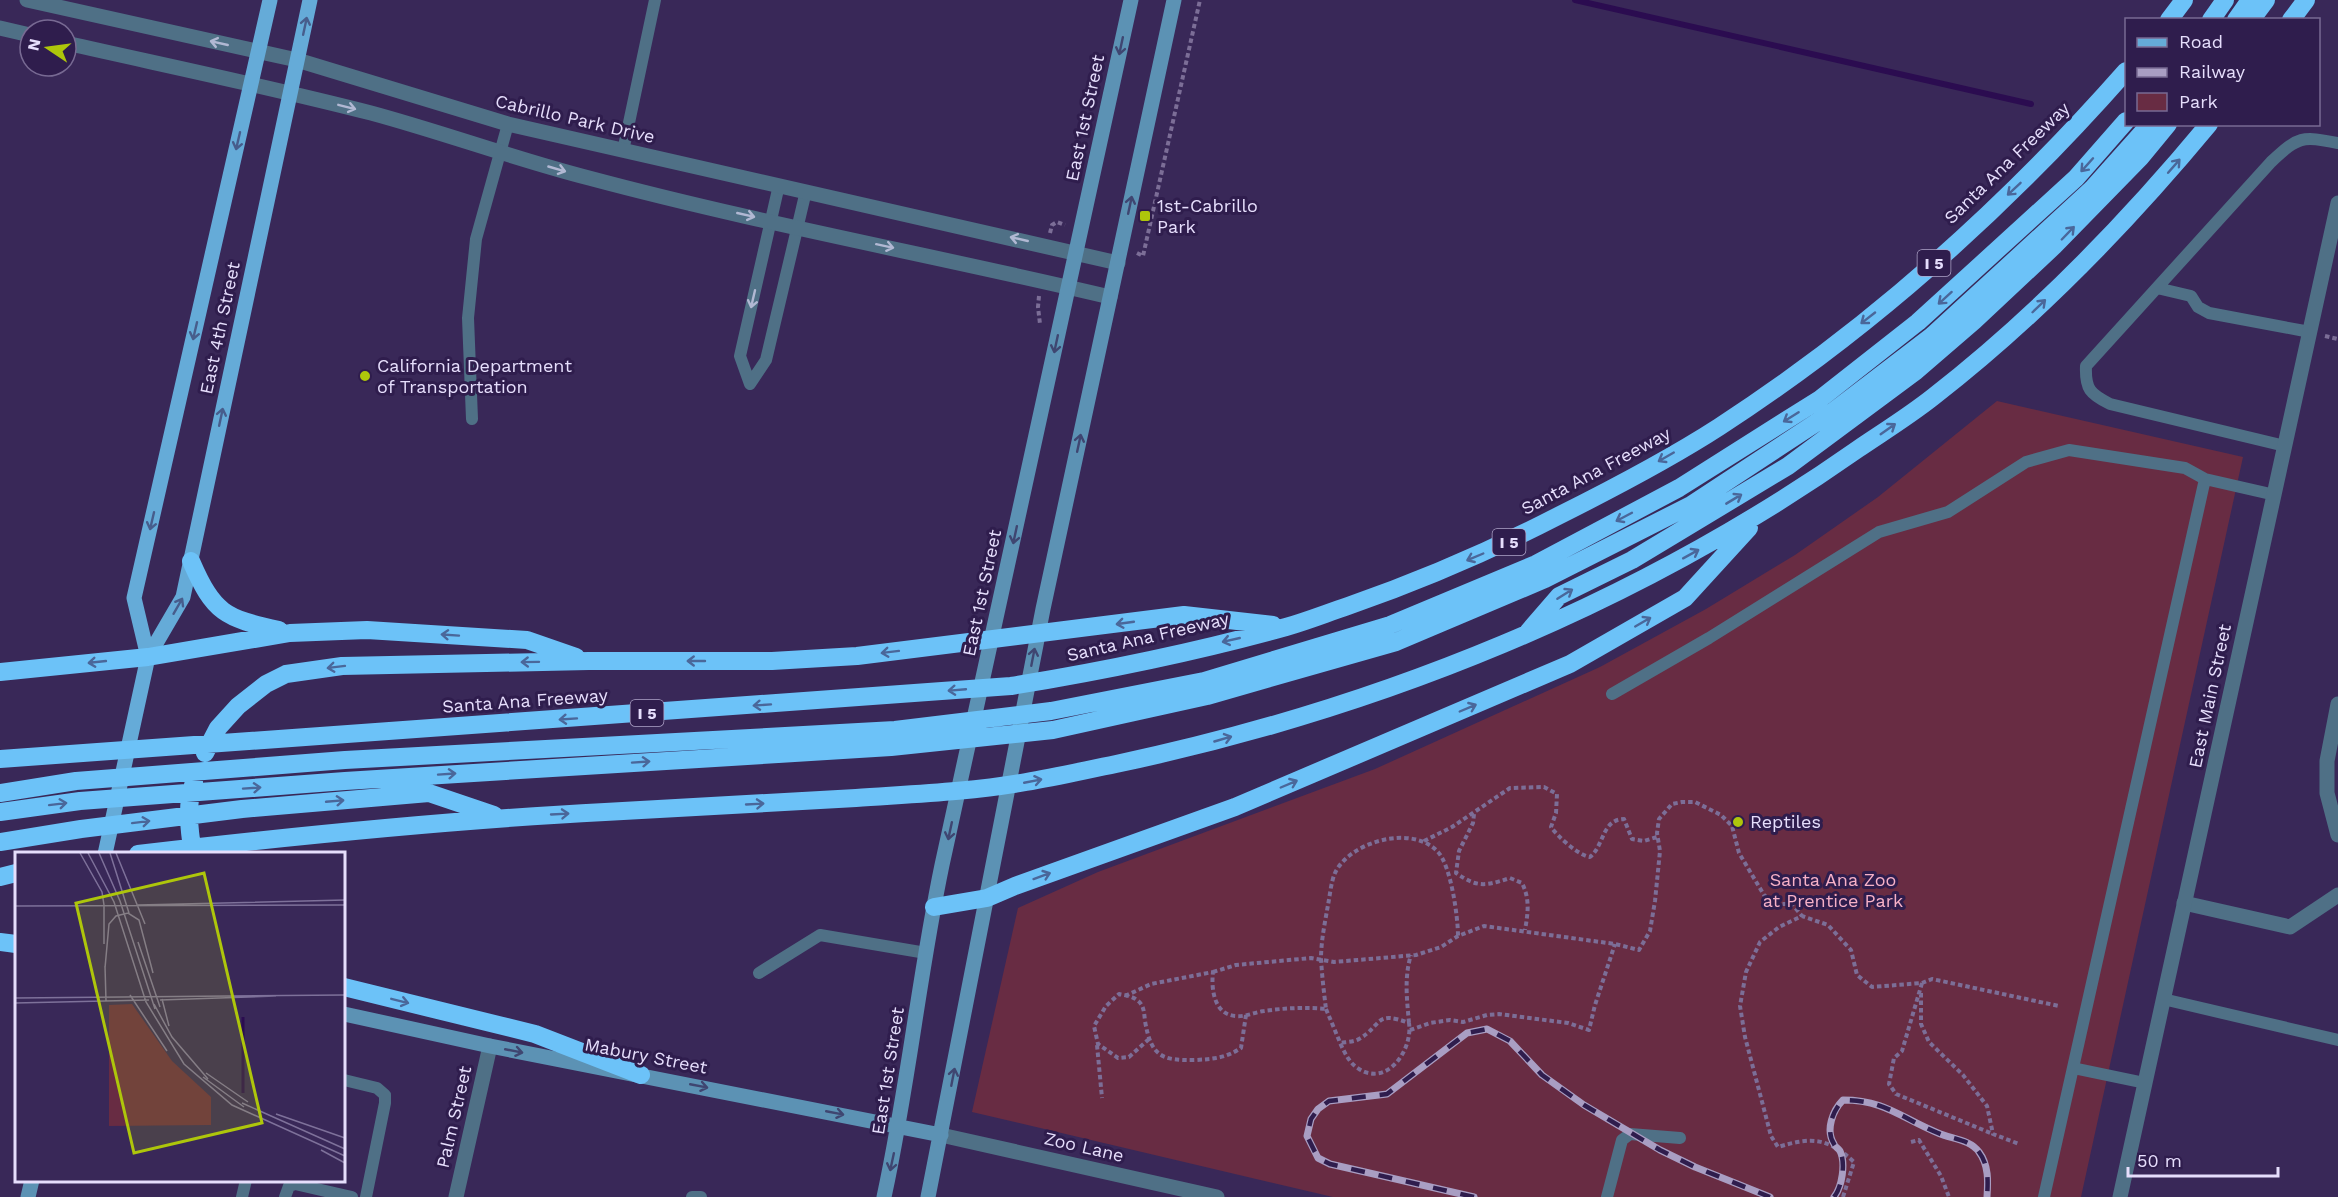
<svg xmlns="http://www.w3.org/2000/svg" width="2338" height="1197" font-family="'Work Sans',sans-serif">
	<style>
		.green { fill: #682c43 }
		.lines { fill: none; stroke-linecap: round; stroke-linejoin: round }
		.stream { stroke: #2b0c50; stroke-width: 6 }
		.path { stroke: #7c6e97; stroke-width: 4; stroke-dasharray: 4.5 3; stroke-linecap: butt }
		.service { stroke: #4f7086; stroke-width: 12 }
		.minor { stroke: #4f7086; stroke-width: 15 }
		.tertiary { stroke: #4f7086; stroke-width: 15 }
		.secondary { stroke: #5c92b4; stroke-width: 15 }
		.primary { stroke: #65abd8; stroke-width: 15 }
		.motorway { stroke: #6cc2f8; stroke-width: 18 }
		.rail-casing { stroke: #a99ec3; stroke-width: 7 }
		.rail { stroke: #2f1d4d; stroke-width: 4.5; stroke-dasharray: 14; stroke-linecap: butt }
		.oneway { stroke: #475d8c }
		.oneway2 { stroke: #b1b8d3 }
		.oneway3 { stroke: #3f4671 }
		.oneway4 { stroke: #4a679a }
		.poi-dot { fill: #aec60b; stroke: #2f1d4d; stroke-width: 2 }
		.labels { text-anchor: middle; stroke-width: 6; stroke-linejoin: round; paint-order: stroke }
		.shield { fill: #2f1d4d; stroke: #afa4c8; stroke-width: 1.5 }
		.shield-label { font-size: 16px; font-weight: bold; fill: #e6defc }
		.street-label { font-size: 18px; fill: #e6defc; stroke: #2f1d4d }
		.poi-label { font-size: 18px; fill: #e6defc; stroke: #2f1d4d; text-anchor: start }
		.park-label { font-size: 18px; fill: #f7b1c7; stroke: #2f1d4d }
		.inset-river { fill: none; stroke: #2b0c50; stroke-width: 3 }
		.inset-road { fill: none; stroke: #7e719a; stroke-width: 1.5 }
		.view { fill: #aec60b; fill-opacity: 0.15; stroke: #aec60b; stroke-width: 3 }
		.inset-edge { fill: none; stroke: #e6defc; stroke-width: 3 }
	</style>
	<rect width="100%" height="100%" fill="#392858"/>
	<path class="green" d="M1997,401l246,56 -162,740h-748l-361,-85 46,-204 80,-36 277,-103 225,-102 106,-58 89,-54 83,-58z"/>
	<g class="lines">
		<path class="stream" d="M1575,0l456,104"/>
		<path class="path" d="M1050,233l2,-8 5,-3 8,3
			M1137,253l6,3 57,-256
			M1039,296l-1,11 2,17
			M2325,336l13,3
			M1474,814l-1,9 -14,28 -3,22c22,15 29,13 54,5l12,5c8,16 6,30 3,47
			M1424,841l28,-14 58,-39 34,-1 13,7 -1,19 -5,14c6,9 28,29 39,30 14,-11 12,-38 34,-38l8,20 12,2 13,-4
			M1213,972l23,-7 75,-7 23,4 82,-7 25,-8 17,-11 26,-10 131,18 24,6 11,-19 5,-30 5,-50 -3,-18 2,-14 13,-15 10,-2h13l26,13 11,11 7,27 25,42 11,9h17l10,12
			M1922,983l-20,68 -8,7 -5,26 7,10 97,40
			M1921,993v31l8,18 34,33 24,31 6,28 26,10
			M1125,996l26,-12 62,-12c-2,17 1,43 23,44 10,1 19,-4 28,-5 20,-3 43,-4 62,-2 -2,-16 -4,-33 -5,-50 0,-18 4,-37 7,-54 2,-10 3,-23 7,-32 15,-32 78,-49 103,-21 13,14 20,65 20,84
			M1326,1009l13,31 1,3c5,10 9,20 19,26 29,18 54,-20 50,-46 -35,-13 -26,2 -50,16 -5,3 -13,3 -19,4
			M1409,1023c-2,-23 -5,-46 2,-68
			M1410,1030l20,-7 20,-3 13,2 24,-7 12,-1 69,9 21,7 6,-25 20,-61
			M1149,1039l-20,18 -11,1 -20,-14 -4,-18 12,-20 13,-12c5,1 13,2 18,6 7,5 7,12 8,21 6,35 16,40 51,39 17,-1 30,-2 45,-12l5,-33
			M1097,1045l5,53
			M1911,1142l8,-2 22,36 8,21
			M1843,1197l11,-35c-27,-25 -43,-25 -76,-15l-7,-11 -26,-99 -5,-31 6,-34 14,-30 19,-15 23,-11 26,9 23,25 6,25 15,12 50,-4 10,-4 127,27"/>
		<path class="service" d="M623,151l32,-151
			M2157,288l34,8 7,11 11,6 101,19
			M750,384l-10,-28 39,-171
			M750,384l16,-24 40,-169
			M472,419l-4,-101 8,-79 32,-115
			M2285,446l-175,-42c-20,-10 -25,-15 -24,-38l185,-204c28,-26 30,-26 67,-19
			M1612,694l97,-56 170,-106 69,-20 78,-50 43,-12 116,18 20,11
			M759,973l61,-38 106,18
			M2163,999l175,41
			M2073,1068l72,15
			M344,1080l33,8 8,7v8l-19,94
			M242,1197l4,-17
			M285,1197l4,-11 6,-2 57,13
			M692,1197h9
			M1607,1197l15,-57 8,-6 50,4
			M2044,1197l161,-718 70,16"/>
		<path class="minor" d="M2338,704l-11,57v32l11,42
			M2184,903l106,24 48,-32
			M941,1135l276,62
			M456,1197l34,-151"/>
		<path class="tertiary" d="M27,0l270,60 211,64 610,139
			M0,28l30,7
			M66,43c102,23 204,44 305,70 74,20 144,46 218,65 172,46 348,78 521,119
			M2120,1197l218,-994"/>
		<path class="secondary" d="M344,1014l146,32 451,89
			M28,1197l4,-17
			M884,1197c24,-110 35,-222 58,-332l189,-865
			M928,1197l115,-588 131,-609"/>
		<path class="primary" d="M148,657l-14,-59 136,-598
			M105,854l43,-197 35,-60 127,-597"/>
		<path class="motorway" d="M2169,20l15,-20
			M2211,20l14,-20
			M2236,20l14,-20
			M2251,20l15,-20
			M2291,20l15,-20
			M191,561c23,53 34,57 88,69
			M1528,632l31,-36 73,-36 156,-94 128,-95 58,-50 80,-75 86,-88 28,-34
			M0,672l148,-15 142,-24 77,-3 160,10 49,17
			M205,753l13,-25 20,-22 28,-22 20,-10 56,-8 247,-5h183l85,-5 327,-41 89,10
			M0,759l1011,-73c92,-15 185,-34 275,-59 21,-6 41,-14 62,-21 72,-25 142,-55 210,-90 54,-27 110,-56 161,-89 151,-98 288,-221 407,-356
			M0,793l76,-12 269,-21 550,-30 156,-19 153,-30 186,-56 146,-61 143,-76 141,-89 98,-77 158,-144 50,-57
			M0,812l80,-11 265,-20 546,-34 162,-17 154,-34 189,-54 149,-63 146,-74 143,-94 98,-75 160,-147 58,-65
			M0,842l81,-13 161,-20 187,-16 65,22
			M138,854c155,-18 310,-34 467,-42 83,-4 167,-9 251,-14 57,-4 114,-6 170,-16 30,-5 60,-12 90,-18 265,-56 520,-159 742,-315 25,-17 51,-33 75,-52 103,-80 193,-173 276,-273
			M193,854c-4,-25 -7,-49 1,-72
			M0,877l16,-4
			M934,907l53,-9 28,-12 220,-79 335,-143 115,-66 64,-70
			M0,942l16,2
			M344,987l191,47 106,41"/>
		<defs>
			<path id="rail" d="M1474,1197l-144,-33 -12,-6 -11,-22 4,-17 7,-10 11,-8 58,-7 80,-61 20,-4 23,12 32,34 42,30 76,45 35,17 75,30
				M1834,1197c8,-10 12,-34 6,-46 -2,-3 -5,-4 -6,-7 -9,-14 -1,-34 9,-44 42,0 58,18 95,33 13,6 32,6 41,19 10,13 9,30 8,45"/>
		</defs>
		<use href="#rail" class="rail-casing"/>
		<use href="#rail" class="rail"/>
	</g>
	<defs><path id="oneway-shaft" d="M-6 0H5M1.5-3L5.5 0L1.5 3" fill="none" stroke-width="1.6" stroke-linecap="round" stroke-linejoin="round" transform="scale(1.5)"/></defs>
	<g class="oneway">
		<use href="#oneway-shaft" transform="translate(305 26) rotate(-78)"/>
		<use href="#oneway-shaft" transform="translate(238 141) rotate(103)"/>
		<use href="#oneway-shaft" transform="translate(195 331) rotate(103)"/>
		<use href="#oneway-shaft" transform="translate(221 417) rotate(-78)"/>
		<use href="#oneway-shaft" transform="translate(152 521) rotate(103)"/>
		<use href="#oneway-shaft" transform="translate(178 606) rotate(-60)"/>
	</g>
	<g class="oneway2">
		<use href="#oneway-shaft" transform="translate(219 43) rotate(-167)"/>
		<use href="#oneway-shaft" transform="translate(347 107) rotate(14)"/>
		<use href="#oneway-shaft" transform="translate(557 169) rotate(16)"/>
		<use href="#oneway-shaft" transform="translate(746 215) rotate(13)"/>
		<use href="#oneway-shaft" transform="translate(1019 239) rotate(-167)"/>
		<use href="#oneway-shaft" transform="translate(885 246) rotate(12)"/>
		<use href="#oneway-shaft" transform="translate(753 299) rotate(103)"/>
	</g>
	<g class="oneway3">
		<use href="#oneway-shaft" transform="translate(1121 46) rotate(102)"/>
		<use href="#oneway-shaft" transform="translate(1130 205) rotate(-78)"/>
		<use href="#oneway-shaft" transform="translate(1056 344) rotate(102)"/>
		<use href="#oneway-shaft" transform="translate(1079 443) rotate(-78)"/>
		<use href="#oneway-shaft" transform="translate(1015 535) rotate(102)"/>
		<use href="#oneway-shaft" transform="translate(1033 657) rotate(-79)"/>
		<use href="#oneway-shaft" transform="translate(950 831) rotate(102)"/>
		<use href="#oneway-shaft" transform="translate(514 1051) rotate(11)"/>
		<use href="#oneway-shaft" transform="translate(953 1077) rotate(-79)"/>
		<use href="#oneway-shaft" transform="translate(699 1086) rotate(11)"/>
		<use href="#oneway-shaft" transform="translate(835 1113) rotate(11)"/>
		<use href="#oneway-shaft" transform="translate(892 1162) rotate(102)"/>
	</g>
	<g class="oneway4">
		<use href="#oneway-shaft" transform="translate(2087 165) rotate(132)"/>
		<use href="#oneway-shaft" transform="translate(2174 166) rotate(-49)"/>
		<use href="#oneway-shaft" transform="translate(2014 189) rotate(137)"/>
		<use href="#oneway-shaft" transform="translate(2068 233) rotate(-46)"/>
		<use href="#oneway-shaft" transform="translate(1945 298) rotate(138)"/>
		<use href="#oneway-shaft" transform="translate(2039 306) rotate(-44)"/>
		<use href="#oneway-shaft" transform="translate(1868 318) rotate(142)"/>
		<use href="#oneway-shaft" transform="translate(1791 417) rotate(148)"/>
		<use href="#oneway-shaft" transform="translate(1888 429) rotate(-35)"/>
		<use href="#oneway-shaft" transform="translate(1666 457) rotate(150)"/>
		<use href="#oneway-shaft" transform="translate(1734 499) rotate(-31)"/>
		<use href="#oneway-shaft" transform="translate(1624 517) rotate(152)"/>
		<use href="#oneway-shaft" transform="translate(1691 554) rotate(-29)"/>
		<use href="#oneway-shaft" transform="translate(1475 557) rotate(157)"/>
		<use href="#oneway-shaft" transform="translate(1565 594) rotate(-32)"/>
		<use href="#oneway-shaft" transform="translate(1643 622) rotate(-30)"/>
		<use href="#oneway-shaft" transform="translate(1125 623) rotate(172)"/>
		<use href="#oneway-shaft" transform="translate(450 635) rotate(-176)"/>
		<use href="#oneway-shaft" transform="translate(1231 640) rotate(167)"/>
		<use href="#oneway-shaft" transform="translate(890 652) rotate(173)"/>
		<use href="#oneway-shaft" transform="translate(696 661) rotate(180)"/>
		<use href="#oneway-shaft" transform="translate(97 662) rotate(174)"/>
		<use href="#oneway-shaft" transform="translate(530 662) rotate(179)"/>
		<use href="#oneway-shaft" transform="translate(336 667) rotate(173)"/>
		<use href="#oneway-shaft" transform="translate(957 690) rotate(175)"/>
		<use href="#oneway-shaft" transform="translate(762 705) rotate(176)"/>
		<use href="#oneway-shaft" transform="translate(1468 708) rotate(-23)"/>
		<use href="#oneway-shaft" transform="translate(568 719) rotate(176)"/>
		<use href="#oneway-shaft" transform="translate(1223 739) rotate(-16)"/>
		<use href="#oneway-shaft" transform="translate(641 762) rotate(-4)"/>
		<use href="#oneway-shaft" transform="translate(447 774) rotate(-4)"/>
		<use href="#oneway-shaft" transform="translate(1033 781) rotate(-11)"/>
		<use href="#oneway-shaft" transform="translate(1289 784) rotate(-23)"/>
		<use href="#oneway-shaft" transform="translate(252 788) rotate(-4)"/>
		<use href="#oneway-shaft" transform="translate(335 801) rotate(-5)"/>
		<use href="#oneway-shaft" transform="translate(58 804) rotate(-7)"/>
		<use href="#oneway-shaft" transform="translate(755 804) rotate(-3)"/>
		<use href="#oneway-shaft" transform="translate(560 814) rotate(-3)"/>
		<use href="#oneway-shaft" transform="translate(141 822) rotate(-7)"/>
		<use href="#oneway-shaft" transform="translate(1042 876) rotate(-20)"/>
		<use href="#oneway-shaft" transform="translate(400 1001) rotate(14)"/>
	</g>
	<g class="poi-dot">
		<rect x="1139" y="210" width="12" height="12" rx="3"/>
		<circle cx="365" cy="376" r="6"/>
		<circle cx="1738" cy="822" r="6"/>
	</g>
	<g class="labels">
		<g class="shield">
			<rect x="1917.5" y="250" width="33" height="26" rx="4.5"/>
			<rect x="1492.5" y="529" width="33" height="26" rx="4.5"/>
			<rect x="630.5" y="700" width="33" height="26" rx="4.5"/>
		</g>
		<g class="shield-label">
			<text x="1934" y="269">I 5</text>
			<text x="1509" y="548">I 5</text>
			<text x="647" y="719">I 5</text>
		</g>
		<g class="street-label">
			<text transform="translate(1085 118) rotate(-78)" y="6">East 1st Street</text>
			<text transform="translate(575 119) rotate(13)" y="6">Cabrillo Park Drive</text>
			<text transform="translate(2007 163) rotate(-44)" y="6">Santa Ana Freeway</text>
			<text transform="translate(220 328) rotate(-78)" y="6">East 4th Street</text>
			<text transform="translate(1596 471) rotate(-28)" y="6">Santa Ana Freeway</text>
			<text transform="translate(982 593) rotate(-78)" y="6">East 1st Street</text>
			<text transform="translate(1148 637) rotate(-13)" y="6">Santa Ana Freeway</text>
			<text transform="translate(2210 696) rotate(-78)" y="6">East Main Street</text>
			<text transform="translate(525 701) rotate(-4)" y="6">Santa Ana Freeway</text>
			<text transform="translate(646 1056) rotate(11)" y="6">Mabury Street</text>
			<text transform="translate(888 1071) rotate(-81)" y="6">East 1st Street</text>
			<text transform="translate(454 1117) rotate(-77)" y="6">Palm Street</text>
			<text transform="translate(1084 1147) rotate(13)" y="6">Zoo Lane</text>
		</g>
		<g class="poi-label">
			<text x="1157" y="212">1st-Cabrillo<tspan x="1157" dy="21">Park</tspan></text>
			<text x="377" y="372">California Department<tspan x="377" dy="21">of Transportation</tspan></text>
			<text x="1750" y="828">Reptiles</text>
		</g>
		<g class="park-label">
			<text x="1833" y="886">Santa Ana Zoo<tspan x="1833" dy="21">at Prentice Park</tspan></text>
		</g>
	</g>
	<g transform="translate(15 852)">
		<rect width="330" height="330" fill="#392858"/>
		<path d="M117,152l40,57 39,36v28l-102,1v-121z" fill="#682c43"/>
		<path class="inset-river" d="M228,165v76"/>
		<path class="inset-road" d="M65,1l22,39 2,13M73,1l26,49 32,100 38,62 48,41 113,51M84,1l21,48 35,108M95,1l19,60M101,1l29,71M89,53v39M123,53l207,-5M0,54l330,-1M123,90l22,65M90,114l1,35M90,116l4,-44 7,-8 12,-3 11,7 14,53M115,143l37,56M0,146l330,-3M147,147l7,27M145,148l116,-4M0,151l134,-3M139,152l18,33 36,42M191,221l42,29M188,225l41,30M227,251l103,46M261,262l69,24M306,298l24,13"/>
		<path class="view" d="M189,21l58,250 -128,30 -58,-250z"/>
		<rect width="330" height="330" class="inset-edge"/>
	</g>
	<rect x="2125" y="18" width="195" height="108" fill="#2f1d4d" stroke="#786a93" stroke-width="1.5"/>
	<rect x="2137" y="38" width="30" height="9" fill="#65abd8" stroke="#786a93" stroke-width="1.5"/>
	<text x="2179" y="48" font-size="18" fill="#e6defc">Road</text>
	<rect x="2137" y="68" width="30" height="9" fill="#a99ec3" stroke="#786a93" stroke-width="1.5"/>
	<text x="2179" y="78" font-size="18" fill="#e6defc">Railway</text>
	<rect x="2137" y="93" width="30" height="18" fill="#682c43" stroke="#786a93" stroke-width="1.5"/>
	<text x="2179" y="108" font-size="18" fill="#e6defc">Park</text>
	<g transform="translate(48 48) rotate(283)"><circle r="28" fill="#2f1d4d" stroke="#786a93" stroke-width="1.5"/>
	<path d="M0-4.5L10 22L0 15L-10 22Z" fill="#aec60b"/>
	<text y="-9" font-size="16" font-weight="bold" text-anchor="middle" fill="#e6defc">N</text>
	</g>
	<path d="M2128 1167v9h150v-9" fill="none" stroke="#e6defc" stroke-width="3"/>
	<text x="2137" y="1167" font-size="18" fill="#e6defc" stroke="#2f1d4d" stroke-width="4.5" paint-order="stroke">50 m</text>
</svg>
